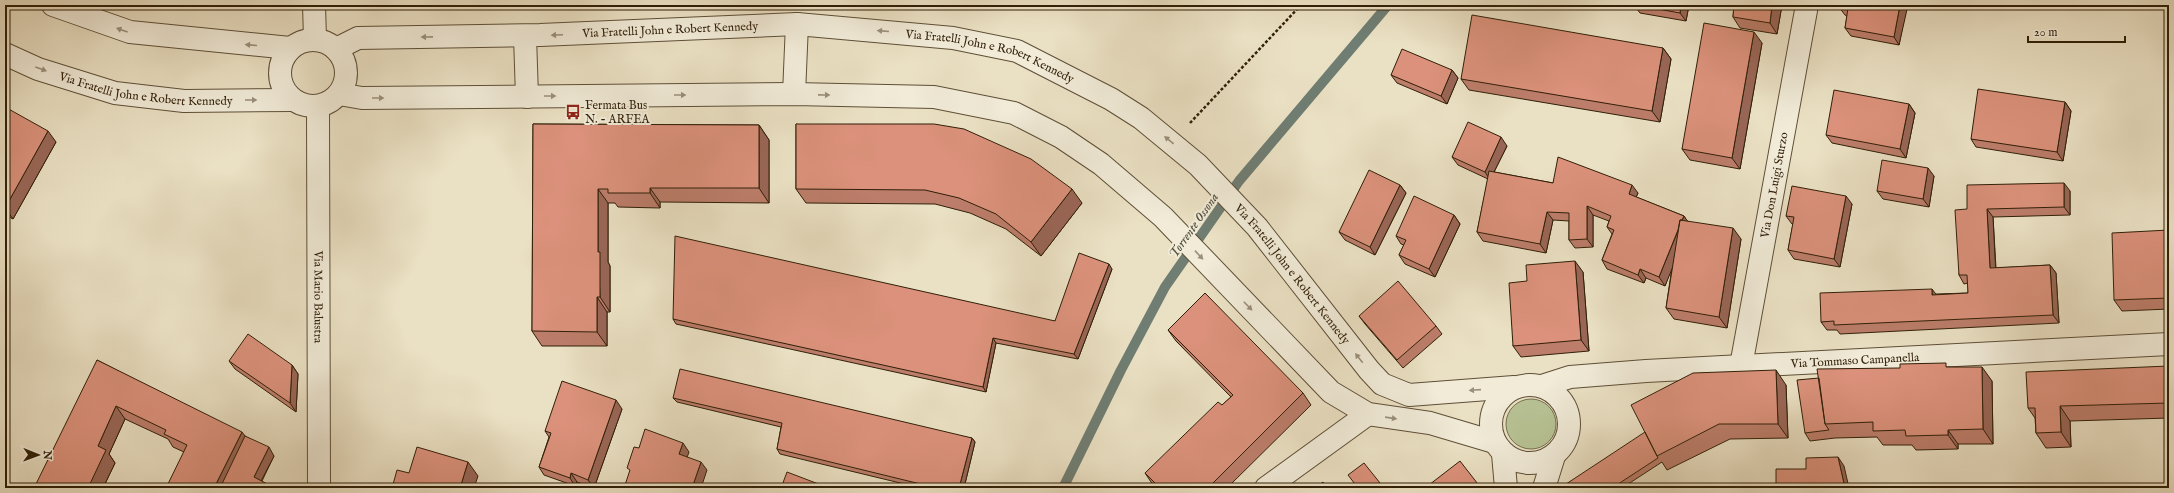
<svg xmlns="http://www.w3.org/2000/svg" width="2174" height="493" font-family="'IM FELL English',serif">
	<style>
		.green { fill: #b7c294; stroke: #74704e }
		.lines { fill: none; stroke-linecap: round; stroke-linejoin: round }
		.stream { stroke: #6f7d72; stroke-width: 10 }
		.street-casing { stroke: #5e4f37; stroke-width: 24 }
		.path { stroke: #301f08; stroke-width: 2.5; stroke-dasharray: 3 2; stroke-linecap: butt }
		.street { stroke: #f1ebd8; stroke-width: 22 }
		.wall { fill: #bc7d6a; stroke: #301f08 }
		.shaded-wall { fill: #996656; stroke: #301f08 }
		.building { fill: #db917b; stroke: #301f08 }
		.oneway { fill: #9a8f7a }
		.labels { text-anchor: middle; stroke-width: 4; stroke-linejoin: round; paint-order: stroke }
		.street-label { font-size: 12px; fill: #301f08; stroke: #f1ebd8 }
		.poi-label { font-size: 12px; fill: #301f08; stroke: #f1ebd8; text-anchor: start }
		.water-label { font-size: 13px; font-style: italic; fill: #504e3d; stroke: #f1ebd8 }
	</style>
	<rect width="100%" height="100%" fill="#eae0c3"/>
	<filter id="stains"><feTurbulence type="fractalNoise" baseFrequency=".005" numOctaves="4"/><feColorMatrix values="0 0 0 0 .2 0 0 0 0 .09 0 0 0 0 .02 0 0 0 .5 -.17"/></filter>
	<radialGradient id="worn" r=".72"><stop offset=".6" stop-color="#630" stop-opacity="0"/><stop offset="1" stop-color="#630" stop-opacity=".3"/></radialGradient>
	<path class="green" d="M1506 424a25 25 0 1 1 50 0a25 25 0 1 1-50 0Z"/>
	<g class="lines">
		<path class="stream" d="M1063,488l58,-118 44,-83 74,-106 149,-176"/>
		<defs>
			<g id="street">
				<path d="M53,5l77,27 160,16"/>
				<path d="M314,5l1,34"/>
				<path d="M525,36l2,61"/>
				<circle cx="313" cy="73" r="33"/>
				<path id="s1" d="M336,49l22,-11 182,-3 257,-11 156,14 64,13 94,48 30,19 57,47 59,62 112,143 13,14 27,11 105,-8"/>
				<path id="s2" d="M5,54l33,15 77,24 69,8 108,-1"/>
				<path d="M339,94l23,4 432,-4 140,3 80,16 47,24 40,27 62,53 168,175 37,22 62,9 64,19"/>
				<path d="M794,94l3,-70"/>
				<path id="s3" d="M318,107l1,381"/>
				<path id="s4" d="M1741,366l66,-361"/>
				<circle cx="1530" cy="424" r="39"/>
				<path id="s5" d="M1542,386l28,-9 76,-6 523,-27"/>
				<path d="M1503,454l3,34"/>
				<path d="M1266,488l102,-74"/>
				<path d="M1544,488l10,-32"/>
			</g>
		</defs>
		<use href="#street" class="street-casing"/>
		<path class="path" d="M1190,123l111,-118"/>
		<use href="#street" class="street"/>
	</g>
	<path class="wall" d="M1634,5h55l-3,16 -46,-8z
		M1734,5h48l-5,29 -37,-6 -7,-11z
		M1840,5h67l-8,40 -48,-9 -6,-8 2,-12 -2,-1 -6,-8z
		M1762,43l-22,126 -50,-9 -8,-11z
		M1663,48l8,11 -11,63 -191,-32 -8,-11z
		M1452,70l6,8 -11,26 -50,-21 -6,-8z
		M2065,102l6,9 -8,50 -87,-14 -5,-8z
		M1909,104l6,9 -9,45 -74,-15 -6,-8z
		M5,107l51,35 -43,77 -8,-4z
		M533,124l226,1 10,15v63l-109,-1v6l-42,-1 -3,-4h-7v59l2,4v46h-3v34h-65l-10,-15z
		M796,124l286,79 -41,53 -35,-27 -36,-16 -35,-9 -129,-1 -10,-14z
		M1507,146l-13,26 59,11 85,10 -2,4 48,19 3,5 54,18 -14,89 -53,-9 -8,-11 6,-41 -7,19 -19,-8 -2,5 -37,-14 -5,-9 10,-26 -5,-7 2,-6 -16,-6v32l-18,1 -6,-8v-19l-16,-1 -7,33 -63,-12 -6,-9 11,-53 -30,-14 -6,-8z
		M1934,176l-5,31 -46,-8 -6,-8z
		M1400,185l6,8 -31,62 -30,-15 -6,-8z
		M2070,191v24l-77,2 3,51 54,-3 6,8 3,50 -219,11 -3,-4h-10l-6,-8 115,-28 32,-1v-10l-4,1 -5,-9 8,-66z
		M1852,204l-12,63 -46,-8 -6,-9 5,-26h-1l-6,-8z
		M1454,215l6,9 -25,53 -30,-13 -6,-9 5,-10 -3,-1 -5,-8z
		M2169,230v79l-47,2 -8,-11z
		M1112,269l-34,90 -82,-16 -10,49 -310,-68 -3,-5 382,2z
		M1583,272l6,79 -68,6 -8,-11 14,-65z
		M1359,316l77,10 6,8 -39,34 -38,-44z
		M1168,330l135,63 8,12 -84,83h-71l-3,-3 -8,-12 77,-68 9,-8 -55,-56z
		M97,360l148,76 29,20 -12,25 -78,-29 -11,-5 -5,-8 -43,-20 -16,35 6,9 -12,25z
		M229,361l63,4 6,9 -2,38 -61,-43z
		M2169,366v52l-99,3 1,26 -25,1 -10,-15 -1,-15 -7,-10z
		M1949,367l43,14 1,63h-35v5l-42,1 -4,-5h-29l-6,-8 -42,1 -25,3 -5,-8z
		M1786,385l2,53 -58,1 -63,31 -5,-8 -40,26h-62z
		M673,398l299,40 3,4 -11,46h-43l-141,-34 -3,-5 4,-22 -104,-25z
		M622,409l-28,79 -17,-6 -2,4 -31,-11 -5,-8 10,-30 -4,-6z"/>
	<path class="shaded-wall" d="M1681,5h8l-3,16 -6,-8z
		M1772,5h10l-5,29 -7,-11z
		M1900,5h8l-9,40 -5,-8z
		M1754,32l8,11 -22,126 -8,-11z
		M1663,48l8,11 -11,63 -8,-11z
		M1452,70l6,8 -11,26 -6,-8z
		M2065,102l6,9 -8,50 -6,-9z
		M1909,104l6,9 -9,45 -6,-9z
		M759,125l10,15v63l-10,-15z
		M48,131l8,11 -43,77 -8,-11z
		M1501,137l6,9 -17,34 -5,-8z
		M1928,168l6,8 -5,31 -6,-8z
		M2064,183l6,8v24l-6,-8z
		M1400,185l6,8 -31,62 -5,-8z
		M1632,185l6,8 -4,9 -5,-8z
		M650,188l10,14v6l-10,-15z
		M598,189l10,14v59l2,4v46l-10,-15 -2,-45z
		M1072,189l10,14 -41,53 -10,-14z
		M1846,196l6,8 -12,63 -6,-8z
		M1587,206l6,9v32l-6,-8z
		M1987,209l6,8 3,60 -6,-9z
		M1547,212l6,8 -7,33 -6,-9z
		M1454,215l6,9 -25,53 -6,-8z
		M1684,216l6,9 -25,61 -6,-9z
		M1733,228l8,11 -14,89 -8,-11z
		M1575,261l8,11 6,79 -8,-11z
		M1109,264l3,5 -34,90 -4,-5z
		M2050,265l6,8 3,50 -6,-8z
		M1640,269l6,9 -2,5 -6,-8z
		M1932,289l6,8 -6,-2z
		M597,297l10,15v34l-10,-14z
		M993,338l3,5 -10,49 -3,-5z
		M292,365l6,9 -2,38 -6,-9z
		M1982,367l10,14 1,63 -10,-15z
		M1776,370l10,15 2,53 -10,-14z
		M616,400l6,9 -28,79 -6,-8z
		M116,406l9,13 -16,35 6,9 -12,25h-15l10,-42z
		M2060,406l10,15 1,26 -10,-15z
		M1948,430l10,14v5l-10,-14z
		M242,432l9,12 -21,44h-16z
		M972,438l3,4 -11,46h-5z
		M683,443l6,9 -4,11 -6,-9z
		M269,447l5,9 -15,29 -5,-8z
		M1838,457l6,9 5,22h-4z
		M468,462l10,14 -4,12h-14z
		M701,462l6,8 -6,18h-9z
		M571,473l6,9 -2,4 -5,-8z"/>
	<path class="building" d="M1636,5h45l-1,8z
		M1734,5h38l-2,18 -37,-6z
		M1840,5h60l-6,32 -49,-9 3,-20 -9,-1z
		M1472,15l191,33 -11,63 -191,-32z
		M1704,23l50,9 -22,126 -50,-9z
		M1402,49l50,21 -11,26 -50,-21z
		M1978,89l87,13 -8,50 -86,-13z
		M1834,90l75,14 -9,45 -74,-14z
		M5,107l43,24 -43,77v-65l2,-4 -2,-1z
		M1468,122l33,15 -16,35 -33,-15z
		M533,124l226,1v63h-109v5h-42v-4h-10v63h2v45h-3v35l-65,-1z
		M796,124h138l30,5 67,30 41,30 -41,53 -35,-28 -37,-16 -34,-8 -129,-1z
		M1558,157l74,28 -3,9 55,22 -2,4h-2l-2,10 -19,47 -19,-8 -2,6 -36,-15 12,-30 -7,-3 4,-11 -24,-10v33l-18,1v-27l-22,-1 -7,32 -63,-12 12,-61 64,12z
		M1882,160l46,8 -5,31 -46,-8z
		M1369,170l31,15 -30,62 -31,-15z
		M2064,183v24l-77,2 3,59 60,-3 3,50 -219,10v-4l-13,1 -1,-29 112,-4v6l36,-2 -1,-18h-8l-4,-65 12,-1v-24z
		M1792,186l54,10 -12,63 -46,-9 6,-33 -8,-1z
		M1414,196l40,19 -25,54 -30,-14 7,-15 -10,-4z
		M1680,220l53,8 -14,89 -53,-9z
		M2169,230v68l-55,2 -2,-67z
		M675,236l380,85 24,-68 30,11 -35,90 -81,-16 -10,49 -310,-68z
		M1575,261l6,79 -68,6 -4,-63 18,-2 -1,-16z
		M1398,281l38,45 -39,34 -38,-44z
		M1205,293l98,100 -95,95h-48l-15,-15 73,-71 4,3 11,-10 -65,-65z
		M248,334l44,31 -2,38 -61,-42z
		M97,360l145,72 -28,56h-48l21,-43 -23,-11 2,-4 -50,-24 -18,40 8,4 -18,38h-54z
		M1946,363v4h36l1,62 -35,1v5l-42,1 -1,-6 -32,1v-9l-48,2 -8,-55 83,-1v-4z
		M2169,366v37l-109,3 1,26 -25,1 -1,-25h-7l-2,-36z
		M680,369l292,69 -13,50h-22l-160,-39 5,-26 -109,-25z
		M1776,370l2,54h-59l-62,32 -26,-51 62,-32z
		M1819,378l6,46 4,6 -24,3 -8,-53z
		M562,381l54,19 -28,80 -17,-7 -1,5 -31,-11 12,-34 -6,-2z
		M645,429l38,14 -4,11 22,8 -9,26h-68l6,-18 -3,-2 7,-21 5,1z
		M1645,432l13,26 -46,30h-52z
		M245,436l24,11 -15,30 21,11h-55z
		M417,447l51,15 -8,26h-68l5,-18 12,3z
		M1838,457l7,31h-69v-19h30v-11z
		M1460,461l21,27h-56z
		M1364,463l20,25h-26l-10,-13z
		M787,472l42,16h-48z
		M1323,482l4,6h-12z"/>
	<defs><path id="oneway-solid" d="M-6-.8H1V-3.2L6.5 0L1 3.2V.8H-6Z"/></defs>
	<g class="oneway">
		<use href="#oneway-solid" transform="translate(122 30) rotate(-160)"/>
		<use href="#oneway-solid" transform="translate(883 31) rotate(-175)"/>
		<use href="#oneway-solid" transform="translate(557 35) rotate(177)"/>
		<use href="#oneway-solid" transform="translate(427 37) rotate(179)"/>
		<use href="#oneway-solid" transform="translate(251 45) rotate(-175)"/>
		<use href="#oneway-solid" transform="translate(41 69) rotate(20)"/>
		<use href="#oneway-solid" transform="translate(680 95)"/>
		<use href="#oneway-solid" transform="translate(824 95) rotate(1)"/>
		<use href="#oneway-solid" transform="translate(550 96)"/>
		<use href="#oneway-solid" transform="translate(378 98)"/>
		<use href="#oneway-solid" transform="translate(251 100)"/>
		<use href="#oneway-solid" transform="translate(1169 140) rotate(-141)"/>
		<use href="#oneway-solid" transform="translate(1199 255) rotate(47)"/>
		<use href="#oneway-solid" transform="translate(1248 306) rotate(46)"/>
		<use href="#oneway-solid" transform="translate(1359 358) rotate(-128)"/>
		<use href="#oneway-solid" transform="translate(1475 390) rotate(176)"/>
		<use href="#oneway-solid" transform="translate(1391 418) rotate(8)"/>
	</g>
	<defs>
		<symbol id="bus-bare" viewBox="-9 -9 18 18"><path d="M-5-6H5V4H4V6H2V4H-2V6H-4V4H-5ZM-3.5-4V0h7V-4ZM-3.5 1.2v1.5H-2V1.2ZM2 1.2v1.5H3.5V1.2Z" fill="#8f2418" stroke="#f1ebd8" stroke-width="2.5" paint-order="stroke"/></symbol>
	</defs>
	<g fill-rule="evenodd">
		<use href="#bus-bare" x="562" y="101" width="22" height="22"/>
	</g>
	<g class="labels">
		<g class="street-label">
			<text dy="4" stroke="none"><textPath href="#s1" startOffset="337">Via Fratelli John e Robert Kennedy</textPath></text>
			<text dy="4" stroke="none"><textPath href="#s1" startOffset="661">Via Fratelli John e Robert Kennedy</textPath></text>
			<text dy="4" stroke="none"><textPath href="#s2" startOffset="147">Via Fratelli John e Robert Kennedy</textPath></text>
			<text dy="4" stroke="none"><textPath href="#s4" startOffset="184">Via Don Luigi Sturzo</textPath></text>
			<text dy="4" stroke="none"><textPath href="#s1" startOffset="1045">Via Fratelli John e Robert Kennedy</textPath></text>
			<text dy="4" stroke="none"><textPath href="#s3" startOffset="190">Via Mario Balustra</textPath></text>
			<text dy="4" stroke="none"><textPath href="#s5" startOffset="315">Via Tommaso Campanella</textPath></text>
		</g>
		<g class="poi-label">
			<text x="585" y="109">Fermata Bus<tspan x="585" dy="14">N. - ARFEA</tspan></text>
		</g>
		<g class="water-label">
			<text transform="translate(1193 225) rotate(-55)" y="5">Torrente Ossona</text>
		</g>
	</g>
	<rect width="2174" height="493" fill="none" stroke="#eae0c3" stroke-width="20"/>
	<rect x="6" y="6" width="2162" height="481" fill="none" stroke="#301f08" stroke-width="2"/>
	<rect x="10" y="10" width="2154" height="473" fill="none" stroke="#301f08"/>
	<g transform="translate(38 455) rotate(91)" stroke="#f1ebd8" stroke-width="3" paint-order="stroke">
	<path d="M0-3L7 15L0 10L-7 15Z" fill="#301f08"/>
	<text y="-6" font-size="11" font-weight="bold" text-anchor="middle" fill="#301f08">N</text>
	</g>
	<path d="M2028 36v6h97v-6" fill="none" stroke="#301f08" stroke-width="2"/>
	<text x="2034" y="36" font-size="12" fill="#301f08" stroke="#f1ebd8" stroke-width="3" paint-order="stroke">20 m</text>
	<rect width="100%" height="100%" filter="url(#stains)"/>
	<rect width="100%" height="100%" fill="url(#worn)"/>
</svg>
